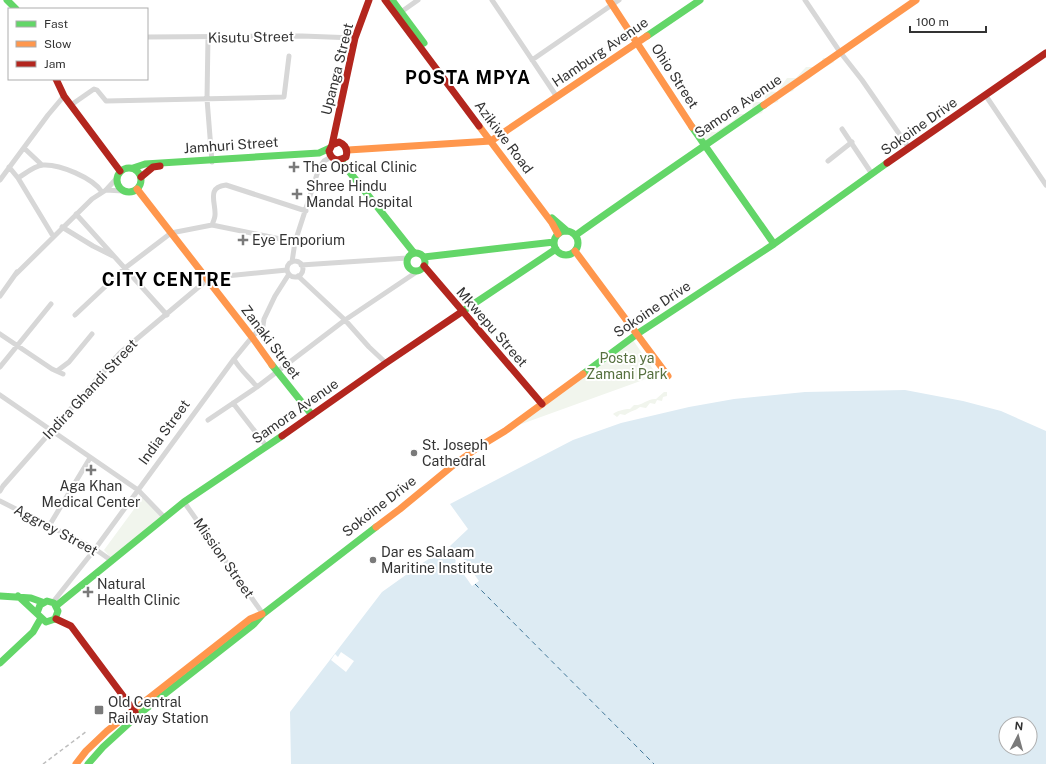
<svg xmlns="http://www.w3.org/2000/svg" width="1046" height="764" font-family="'Public Sans',sans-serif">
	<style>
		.green { fill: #f1f5ed }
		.water { fill: #ddebf3; fill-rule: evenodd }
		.pier { fill: #fff }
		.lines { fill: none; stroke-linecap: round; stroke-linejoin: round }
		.ferry { stroke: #3f7597; stroke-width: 1; stroke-dasharray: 5 4; stroke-linecap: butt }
		.street { stroke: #d7d7d7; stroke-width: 5 }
		.fast { stroke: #63d668; stroke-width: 7 }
		.slow { stroke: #ff974d; stroke-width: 7 }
		.jam { stroke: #b3261e; stroke-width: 7 }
		.rail { stroke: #bebebe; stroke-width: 1.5; stroke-dasharray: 4 3; stroke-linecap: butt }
		.poi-dot { fill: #7a7a7a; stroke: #fff; stroke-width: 1.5 }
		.labels { text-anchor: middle; stroke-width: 4; stroke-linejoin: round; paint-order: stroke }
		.street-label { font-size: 14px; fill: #333; stroke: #fff }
		.poi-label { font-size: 14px; fill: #333; stroke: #fff; text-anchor: start }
		.park-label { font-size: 14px; fill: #56703f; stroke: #fff }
		.district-label { font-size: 18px; font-weight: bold; letter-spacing: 1px; fill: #000; stroke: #fff }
	</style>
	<rect width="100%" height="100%" fill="#fff"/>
	<path class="green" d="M823,58h10l1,4 -16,9 -9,8 -11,3 -5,9 -14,4 -1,7 -13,3 -3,8 -12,4 -5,5 -9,2 -26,22 -8,-6 1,-8h13l18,-12 5,-6h11l4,-12h10l2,-11 11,1 10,-14h9l10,-11h13z
		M633,340l24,35 -141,51z
		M664,392h3v4l-4,1 -1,4 -5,-1 -2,4 -5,-1 -4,5 -6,-1c-5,4 -10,4 -15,8l-5,-1 -3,3 -4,-3c3,-3 12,-5 17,-5l4,-4c8,1 14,-7 22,-6z
		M143,497l18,20 -50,41 -7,-8z"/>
	<path class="water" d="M905,390l58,11 38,10 45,20v333h-755l-1,-52 92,-120 42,-30 26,-16 18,-17 -18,-25 123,-64 48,-17 68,-16 45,-8 71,-7zM1006,724h24v24h-24z"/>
	<path class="pier" d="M450,546l9,13 3,-2 17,24 -7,5 -17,-24 1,-1 -9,-13z
		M341,652l13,9 -8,11 -15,-12 4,-6 3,3z"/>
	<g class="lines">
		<path class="ferry" d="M475,584l179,180"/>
		<path class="street" d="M492,0l65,97
			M805,0l35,52 22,28 47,68
			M401,12l17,-12
			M147,37l155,-1 53,2
			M208,37l-1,62 5,63
			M532,60l87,-60
			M986,96l60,89
			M71,105l23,-16 3,1 9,11 178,-4 5,-41
			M842,129l30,45
			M24,148l18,17
			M828,161l24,-19
			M9,167l9,11 35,58
			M18,178c8,-5 16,-12 25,-13 17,-1 50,13 59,27
			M0,180l48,-65 16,-19
			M106,190l17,1
			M76,214l91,101
			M212,225c1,-3 3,-7 3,-10 1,-12 -9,-28 11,-30l80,26
			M62,227l31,19 20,10
			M287 269a8 8 0 1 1 16 0a8 8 0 1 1-16 0Z
			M292,262l3,-20 24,-74 5,-7 7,-4
			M301,265l106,-7
			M15,275l77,-76 14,-9 10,-11
			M298,276l47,44 24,27 17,16
			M0,296l17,-24
			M75,315l50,-47 46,-35 41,-8 83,17
			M0,334l52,35 11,5
			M234,359c5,10 16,19 23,28
			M0,367l51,-63
			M57,371l12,-9 23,-28
			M0,395l138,95 27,28
			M233,403l34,44
			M208,420l49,-33 88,-67 73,-49
			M0,491l3,-5 117,-133 87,-73 9,-3 71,-7
			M0,501l95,48 17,12
			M184,502l79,112
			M49,526l41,-68
			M53,602l42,-53 139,-190 18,-22 11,-11 1,-7 11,-23 14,-22"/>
		<path class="fast" d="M7,0l9,9
			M392,0l32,43
			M647,36l53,-36
			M692,127l82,117
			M340,160l74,93
			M117 180a12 12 0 1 1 24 0a12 12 0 1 1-24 0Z
			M133,168l12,-4 174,-11 11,-5
			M552,218l15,13
			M554 243a12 12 0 1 1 24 0a12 12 0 1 1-24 0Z
			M576,235c62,-44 125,-87 188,-130
			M407 262a9 9 0 1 1 18 0a9 9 0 1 1-18 0Z
			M424,257l130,-15
			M463,311l93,-62
			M272,365l40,50
			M583,374l54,-40 137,-90 113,-81
			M0,596l31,2 11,4
			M18,596l28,26 9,-3 3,-8 -4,-8 -7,-2 -7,4 -3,8
			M56,606l128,-104 98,-66
			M0,663l33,-31 8,-14
			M88,764l15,-17 35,-32 116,-91 9,-10 113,-87"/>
		<path class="slow" d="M609,0l83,127
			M764,105l152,-105
			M479,126l73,97 6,11
			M348,150l143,-9 156,-105
			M137,189l115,148 20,28
			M575,251l93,125
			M376,527l24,-18 51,-42 26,-19 28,-17 78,-57
			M76,764l10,-13 21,-20 143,-112 12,-5"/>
		<path class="jam" d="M385,0l94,126
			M56,79l8,17 56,75
			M332,145l7,-3c7,3 9,8 7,15 -8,5 -15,3 -17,-6l3,-6 23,-107 14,-38
			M887,163l159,-110
			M141,177l12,-10 7,-1
			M424,266l118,138
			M282,436l104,-73 77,-52
			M56,619l15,7 64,86"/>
		<path class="rail" d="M43,764l44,-33"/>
	</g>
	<g class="poi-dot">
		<path d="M292 161h4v4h4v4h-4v4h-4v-4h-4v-4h4z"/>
		<path d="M295 188h4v4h4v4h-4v4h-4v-4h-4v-4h4z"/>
		<path d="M241 234h4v4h4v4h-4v4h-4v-4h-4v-4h4z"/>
		<circle cx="414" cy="453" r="4"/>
		<path d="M89 464h4v4h4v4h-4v4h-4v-4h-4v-4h4z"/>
		<circle cx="373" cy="560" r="4"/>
		<path d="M86 586h4v4h4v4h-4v4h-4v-4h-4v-4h4z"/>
		<rect x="94" y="705" width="10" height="10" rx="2"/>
	</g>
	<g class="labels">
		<g class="street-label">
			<text transform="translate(251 37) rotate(-1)" y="5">Kisutu Street</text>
			<text transform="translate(600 52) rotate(-34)" y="5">Hamburg Avenue</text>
			<text transform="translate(337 69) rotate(-76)" y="5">Upanga Street</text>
			<text transform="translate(675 76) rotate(57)" y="5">Ohio Street</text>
			<text transform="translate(738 106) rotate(-34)" y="5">Samora Avenue</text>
			<text transform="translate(919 126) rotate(-35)" y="5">Sokoine Drive</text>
			<text transform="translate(504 137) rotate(53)" y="5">Azikiwe Road</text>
			<text transform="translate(231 145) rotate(-4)" y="5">Jamhuri Street</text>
			<text transform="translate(652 309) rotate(-34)" y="5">Sokoine Drive</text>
			<text transform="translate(492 327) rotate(49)" y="5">Mkwepu Street</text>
			<text transform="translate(271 342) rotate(53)" y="5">Zanaki Street</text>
			<text transform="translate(90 389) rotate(-47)" y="5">Indira Ghandi Street</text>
			<text transform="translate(295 411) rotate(-35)" y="5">Samora Avenue</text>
			<text transform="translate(164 432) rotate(-54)" y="5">India Street</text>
			<text transform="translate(379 506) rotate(-38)" y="5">Sokoine Drive</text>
			<text transform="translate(56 530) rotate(28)" y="5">Aggrey Street</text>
			<text transform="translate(224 558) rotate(55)" y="5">Mission Street</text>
		</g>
		<g class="poi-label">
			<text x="303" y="172">The Optical Clinic</text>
			<text x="306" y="191">Shree Hindu<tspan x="306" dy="16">Mandal Hospital</tspan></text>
			<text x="252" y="245">Eye Emporium</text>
			<text x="422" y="450">St. Joseph<tspan x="422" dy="16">Cathedral</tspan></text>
			<text x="91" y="491" text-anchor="middle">Aga Khan<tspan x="91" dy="16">Medical Center</tspan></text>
			<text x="381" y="557">Dar es Salaam<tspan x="381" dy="16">Maritine Institute</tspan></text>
			<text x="97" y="589">Natural<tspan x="97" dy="16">Health Clinic</tspan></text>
			<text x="108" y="707">Old Central<tspan x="108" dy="16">Railway Station</tspan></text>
		</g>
		<g class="park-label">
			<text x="627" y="363">Posta ya<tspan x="627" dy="16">Zamani Park</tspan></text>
		</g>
		<g class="district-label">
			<text x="468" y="84">POSTA MPYA</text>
			<text x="167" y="286">CITY CENTRE</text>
		</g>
	</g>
	<rect x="8" y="8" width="140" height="72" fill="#ffffff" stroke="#adadad"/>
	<rect x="16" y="21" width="20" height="6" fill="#63d668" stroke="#adadad"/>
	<text x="44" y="28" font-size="12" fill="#333333">Fast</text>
	<rect x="16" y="41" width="20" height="6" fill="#ff974d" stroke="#adadad"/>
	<text x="44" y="48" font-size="12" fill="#333333">Slow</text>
	<rect x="16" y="61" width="20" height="6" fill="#b3261e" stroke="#adadad"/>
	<text x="44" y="68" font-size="12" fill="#333333">Jam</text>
	<g transform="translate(1018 736) rotate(6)"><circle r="19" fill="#ffffff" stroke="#adadad"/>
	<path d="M0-3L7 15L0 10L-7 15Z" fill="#7a7a7a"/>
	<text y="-6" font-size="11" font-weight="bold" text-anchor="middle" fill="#333333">N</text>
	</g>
	<path d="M910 26v6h76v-6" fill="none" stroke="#333333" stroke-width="2"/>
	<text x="916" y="26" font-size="12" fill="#333333" stroke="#ffffff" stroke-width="3" paint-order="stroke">100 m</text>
</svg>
